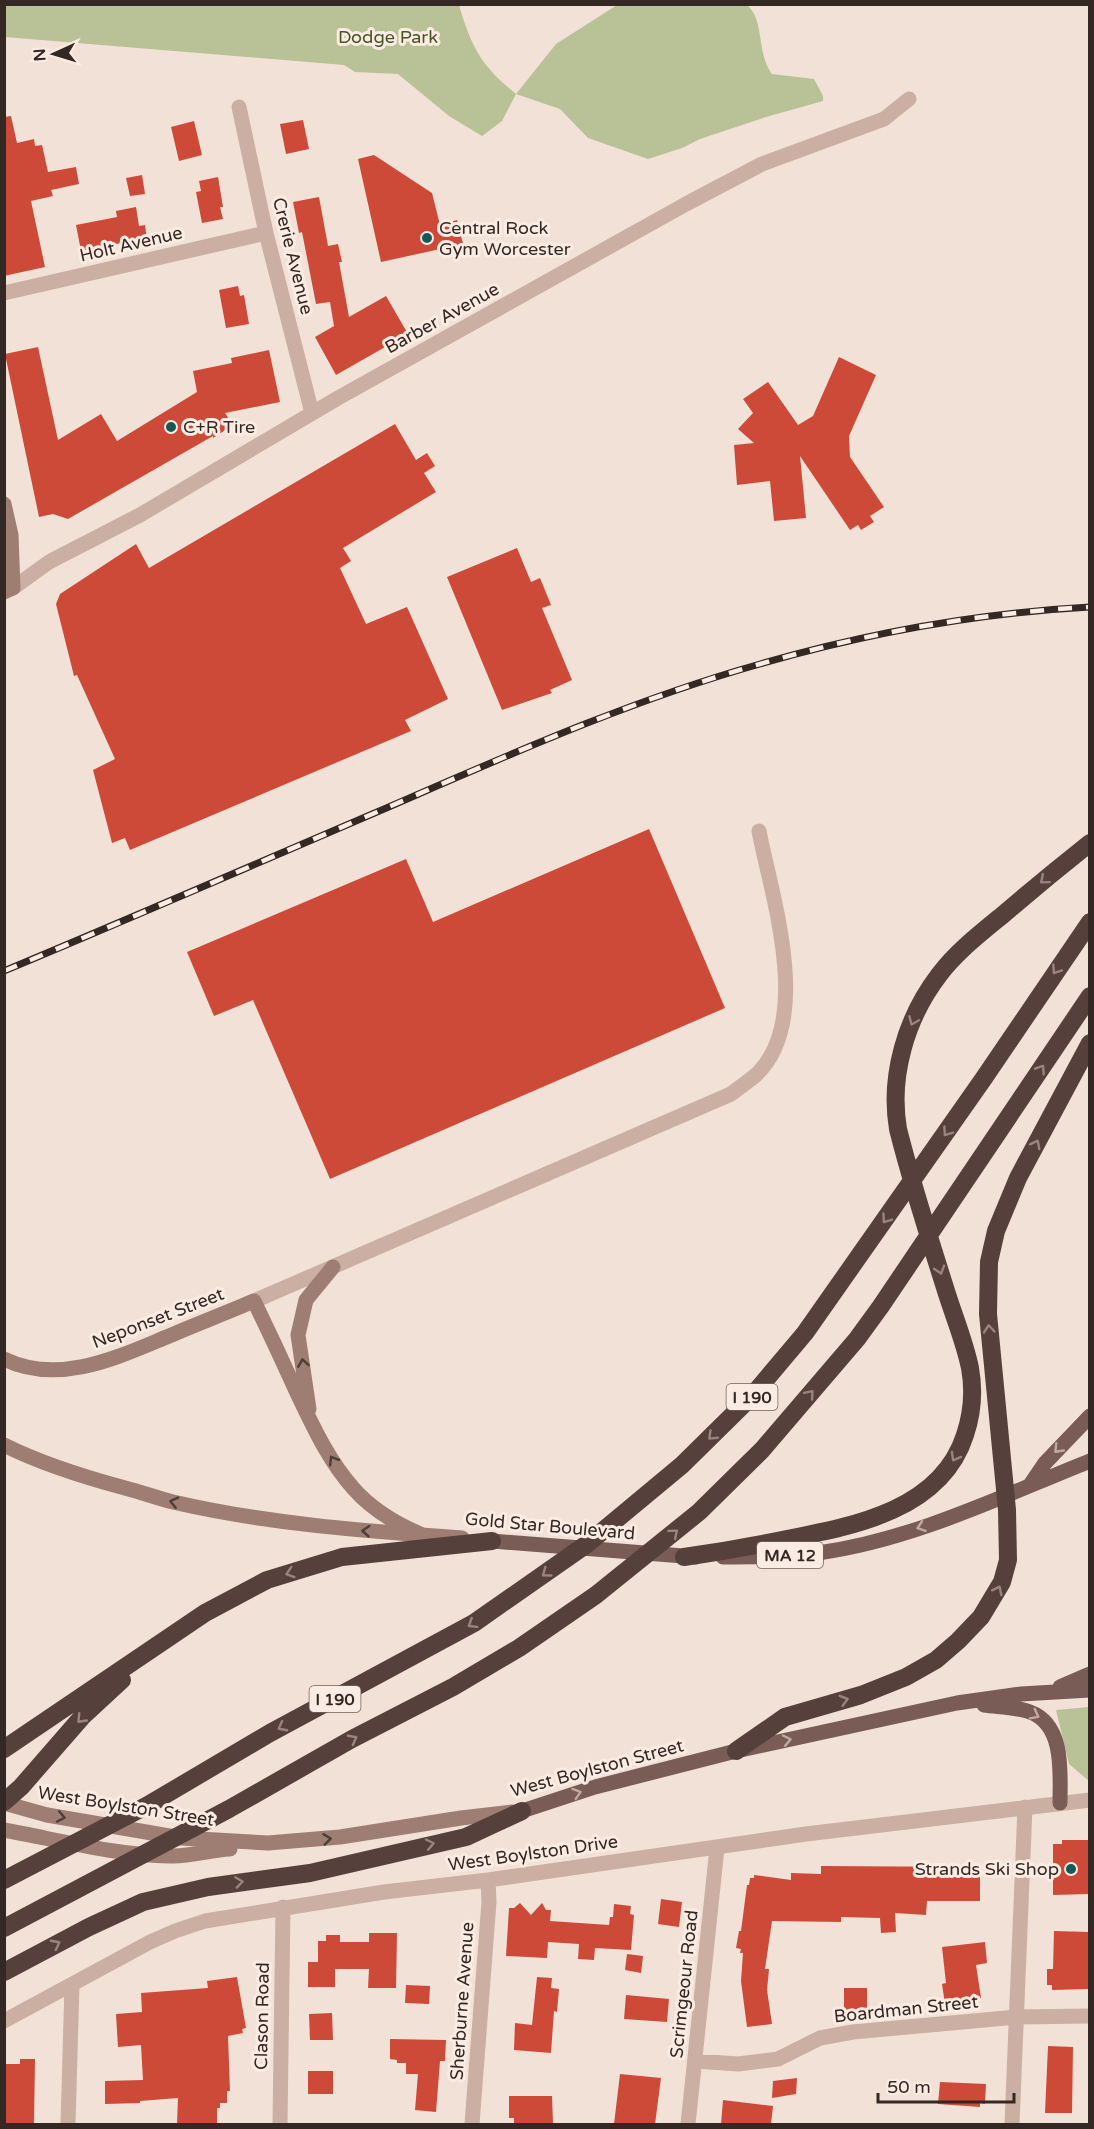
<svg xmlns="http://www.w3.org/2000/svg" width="1094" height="2129" font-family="'Varela Round',sans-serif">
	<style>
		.green { fill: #b9c196 }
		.building { fill: #cd4a39 }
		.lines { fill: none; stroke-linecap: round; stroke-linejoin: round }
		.street { stroke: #caafa2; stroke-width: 15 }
		.secondary { stroke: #9e7d73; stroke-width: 15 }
		.primary { stroke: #785c55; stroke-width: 15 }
		.highway { stroke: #56403b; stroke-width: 18 }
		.rail-casing { stroke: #342825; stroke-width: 7 }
		.rail { stroke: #faece2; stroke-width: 4.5; stroke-dasharray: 14; stroke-linecap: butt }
		.oneway { stroke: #98857e }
		.oneway2 { stroke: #4e3d38 }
		.oneway3 { stroke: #c0aba3 }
		.poi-dot { fill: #185854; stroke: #faece2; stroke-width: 2 }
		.labels { text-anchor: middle; stroke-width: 6; stroke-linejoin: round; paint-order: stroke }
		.shield { fill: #faece2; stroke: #6f635e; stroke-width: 1.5 }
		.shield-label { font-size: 16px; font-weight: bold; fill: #342825 }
		.park-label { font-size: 18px; fill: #495427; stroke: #faece2 }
		.poi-label { font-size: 18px; fill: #342825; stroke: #faece2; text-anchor: start }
		.street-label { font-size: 18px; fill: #342825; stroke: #faece2 }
	</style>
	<rect width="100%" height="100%" fill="#f2e1d6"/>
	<path class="green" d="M4,5h455c12,41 22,61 57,89l40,-50 61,-39h130c18,15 9,48 25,69l42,5 9,17v5l-57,16 -66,22 -18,9 -34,11 -60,-21 -28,-29 -44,-15 -14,27 -20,15 -33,-20 -51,-42 -43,-2 -11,-7 -339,-28z
		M1089,1707h1l-1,74 -20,-17 -13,-54z"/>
	<path class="building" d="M11,116l6,27 17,-4 1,7 7,-1 6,27 28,-5 3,17 -28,6 2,6 -22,5 14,66 -41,9v-159z
		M303,120l6,29 -23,5 -6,-30z
		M194,121l8,34 -23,6 -8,-34z
		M374,155l58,38 8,32 17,-5 6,24 -82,18 -23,-103z
		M142,175l3,19 -15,2 -4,-18z
		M218,177l5,30h-3l3,12 -21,4 -6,-31 5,-1 -2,-10z
		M319,197l9,49 10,-2 4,18h-3l10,55 37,-21 22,38 -72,41 -21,-38 19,-11 -4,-24 -14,2 -14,-72 -3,1 -6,-31z
		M136,207l3,19 6,-1 2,15 -25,5 -1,-2 -40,8 -5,-26 41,-8 -1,-6z
		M238,286l2,10 4,-1 5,29 -23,4 -7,-38z
		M38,347l20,93 43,-26 16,27 80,-49 -4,-21 39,-8 -1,-5 38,-8 11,52 -55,11 8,12 -20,13v-2l-145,83 -15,-5 -14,3 -34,-163z
		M839,357l37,18 -27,61 1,21 34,50 -14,9 4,6 -13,8 -3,-5 -8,5 -50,-74 6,62 -32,3 -4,-40 -33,4 -3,-40 20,-2 -16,-14 15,-16 -10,-14 25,-17 30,43 15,-9z
		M395,424l21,36 11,-7 8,13 -11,7 12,19 -93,56 8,13 -11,7 26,56 41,-17 41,92 -43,21 6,11 -281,119 -5,-12 -13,5 -19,-73 22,-11 -38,-84 -3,1 -18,-72 4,-10 76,-50 13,24z
		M517,548l14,34 9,-4 11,27 -9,3 30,72 -22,10 2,3 -50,17 -55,-133z
		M649,829l76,179 -395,171 -77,-179 -39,16 -27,-64 219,-93 27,63z
		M1062,1840h27v54l-36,1v-51h9z
		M821,1866l159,1v34h-53l-1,14 -31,-2 1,19 -15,1 -1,-15 -39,-1v5l-69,-1 -7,48h4l-2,21 5,34 -25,3 -6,-46 2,-28h-3l1,-4 -5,-1 3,-17h2l6,-46h2l1,-7h4v-3l37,5v-7l30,1z
		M661,1899l21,3 -3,25 -21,-3z
		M520,1903l11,12 11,-12 4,7h5l-1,11 59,4 1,-8h3l1,-13 17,2 -1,8 4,1 -3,35 -36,-2 -1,12 -16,-1 1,-15 -31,-2 -1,16 -41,-2 3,-48h5z
		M1054,1931l35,1v52h-1v5l-36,1v-5h-5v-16h6z
		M369,1933h28l-1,55h-28l1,-19h-34v18h-27v-25h10v-21h8v-6h14v7h29z
		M985,1942l2,21 -11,2 5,33 -36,6 -3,-20 4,-1 -4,-36z
		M627,1954l16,2 -2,17 -16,-3z
		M237,1977l9,51 -4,1 1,4 -15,3 2,55h-3v12h-7v5h-3v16h-40l1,-26 -38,3v2l-35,1v-23l38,-1 -2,-35 -23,2 -2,-33 26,-2 -1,-19 67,-5 -1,-7z
		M537,1977l15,1 -1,10 8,1 -2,23 -3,-1 -3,42 -37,-3 1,-27 17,2z
		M406,1985l24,1 -1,18 -24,-1z
		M844,1988h23v26h-23z
		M626,1995l43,4 -2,23 -43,-3z
		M332,2013l1,27h-23l-1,-26z
		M390,2039l56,1 -1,21h-5l-4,51 -21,-2 3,-36h-12v-11h-9v-3l-7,-1z
		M1048,2046l25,1 -1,66h-27z
		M20,2059h15l-1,64 -30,1v-60h16z
		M308,2071h25v23h-25z
		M620,2074l41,4 -6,46h-41z
		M797,2078l-1,16 -24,4 1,-17z
		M940,2082l46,2 -1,20 -5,-1v4l-42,-3z
		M509,2096h43l1,28h-39v-6h-5z
		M723,2100l50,6 -2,18h-50z"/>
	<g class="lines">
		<path class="street" d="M239,107l27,126 46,180
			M4,293l262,-60
			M13,588l36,-26 91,-47 198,-117 348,-194 76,-40 122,-45 25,-20
			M254,1301l477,-207c9,-7 18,-13 26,-20 56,-55 15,-176 2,-243
			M4,2021l146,-79 25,-11 30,-10 179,-29 104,-12 318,-46 284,-34
			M695,2061l43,3 40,-5 42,-21 33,-6 164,-15 73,-1
			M68,2124l4,-139
			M280,2124l3,-217
			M472,2124l17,-222 -1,-22
			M688,2124l29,-276
			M1012,2124l13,-317"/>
		<path class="secondary" d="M4,504l7,31 2,53 -9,4
			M4,1359c55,27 114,-2 165,-23 28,-12 57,-23 85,-35 15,31 29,61 43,92 16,33 31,67 56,95 19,22 45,37 72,48
			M309,1409l-11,-74 8,-35 27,-33
			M4,1445c38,19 80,32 121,43 16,4 32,10 48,14 95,22 192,29 289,36
			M4,1803l43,12 134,23 87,5 72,-6 121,-19 51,-6
			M4,1830c55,10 110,25 166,26 20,1 40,-6 60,-7"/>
		<path class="primary" d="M1030,1485l15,-22 45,-47
			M492,1541l204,16
			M723,1557c31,0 64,0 95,-4 95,-13 184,-57 272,-92
			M1060,1687l30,-13
			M984,1705c15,2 32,2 46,7 35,13 30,61 30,91
			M522,1811l73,-24 141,-36 221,-48 64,-9 69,-4"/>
		<path class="highway" d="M684,1557c35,-5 69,-11 103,-18 67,-13 154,-29 178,-104 7,-21 9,-45 5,-67 -5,-25 -15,-49 -23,-74 -17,-54 -35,-109 -49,-165 -9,-53 8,-111 41,-154 18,-24 43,-43 66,-62 28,-24 56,-47 85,-70
			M4,1749l201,-136 62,-33 75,-23 150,-16
			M736,1751l49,-34 76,-22 45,-18 30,-17 22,-19 23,-24 21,-35 6,-22 -1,-50 -19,-196 1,-52 7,-31 22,-53 72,-135
			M4,1802l17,-15 61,-70 40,-37
			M4,1880l144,-75 122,-72 204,-110 113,-79 95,-79 69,-68 54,-64 179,-255 106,-156
			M4,1928l225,-119 123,-70 101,-52 66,-39 77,-53 103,-83 63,-62 95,-111 24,-33 209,-310
			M4,1972l85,-45 54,-25 65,-15 102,-14 156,-36 56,-26"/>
		<defs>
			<path id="rail" d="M4,971c125,-52 249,-106 373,-159 125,-54 251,-111 383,-148 107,-31 218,-51 330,-57"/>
		</defs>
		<use href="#rail" class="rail-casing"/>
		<use href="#rail" class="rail"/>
	</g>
	<defs><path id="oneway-chevron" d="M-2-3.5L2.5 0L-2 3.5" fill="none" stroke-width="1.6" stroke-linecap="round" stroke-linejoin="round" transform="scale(1.5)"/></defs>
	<g class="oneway">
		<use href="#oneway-chevron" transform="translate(1044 880) rotate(140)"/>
		<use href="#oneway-chevron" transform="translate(1056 970) rotate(124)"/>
		<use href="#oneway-chevron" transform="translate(913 1021) rotate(113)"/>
		<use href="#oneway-chevron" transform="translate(1041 1069) rotate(-56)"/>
		<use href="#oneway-chevron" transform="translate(947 1132) rotate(125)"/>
		<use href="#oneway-chevron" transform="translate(1036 1144) rotate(-63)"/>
		<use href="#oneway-chevron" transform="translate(886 1219) rotate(125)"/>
		<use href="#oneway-chevron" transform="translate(940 1270) rotate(73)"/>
		<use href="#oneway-chevron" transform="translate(989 1329) rotate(-95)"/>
		<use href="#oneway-chevron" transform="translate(810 1394) rotate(-50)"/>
		<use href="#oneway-chevron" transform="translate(712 1436) rotate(136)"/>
		<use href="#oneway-chevron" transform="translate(955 1457) rotate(119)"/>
		<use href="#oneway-chevron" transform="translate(674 1533) rotate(-40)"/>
		<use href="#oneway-chevron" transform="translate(290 1573) rotate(163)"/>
		<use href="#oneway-chevron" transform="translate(546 1573) rotate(144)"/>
		<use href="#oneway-chevron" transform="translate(998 1590) rotate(-63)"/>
		<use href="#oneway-chevron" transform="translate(472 1624) rotate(148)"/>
		<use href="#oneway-chevron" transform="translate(844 1700) rotate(-16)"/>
		<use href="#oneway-chevron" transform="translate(81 1719) rotate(134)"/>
		<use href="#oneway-chevron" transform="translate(282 1727) rotate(152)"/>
		<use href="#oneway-chevron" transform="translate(353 1739) rotate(-28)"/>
		<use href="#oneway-chevron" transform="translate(430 1844) rotate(-12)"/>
		<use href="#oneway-chevron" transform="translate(239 1882) rotate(-8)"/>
		<use href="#oneway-chevron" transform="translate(56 1944) rotate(-28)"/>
	</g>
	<g class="oneway2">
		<use href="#oneway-chevron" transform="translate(303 1363) rotate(-99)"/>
		<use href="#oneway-chevron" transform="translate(333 1460) rotate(-122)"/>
		<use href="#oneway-chevron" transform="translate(174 1502) rotate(-167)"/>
		<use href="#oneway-chevron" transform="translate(366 1531) rotate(-176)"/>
		<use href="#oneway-chevron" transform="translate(61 1817) rotate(11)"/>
		<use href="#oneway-chevron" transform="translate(327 1839) rotate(-7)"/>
	</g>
	<g class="oneway3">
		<use href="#oneway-chevron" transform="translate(1058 1449) rotate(134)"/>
		<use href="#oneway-chevron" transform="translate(921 1527) rotate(161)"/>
		<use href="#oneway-chevron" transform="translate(1035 1715) rotate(27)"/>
		<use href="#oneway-chevron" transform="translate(787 1740) rotate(-12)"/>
		<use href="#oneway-chevron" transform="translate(577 1793) rotate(-18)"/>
	</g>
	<g class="poi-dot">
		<circle cx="427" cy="238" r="6"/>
		<circle cx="171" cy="427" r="6"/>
		<circle cx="1071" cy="1869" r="6"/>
	</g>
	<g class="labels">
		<g class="shield">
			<rect x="726.5" y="1384" width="51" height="26" rx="4.5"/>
			<rect x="757" y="1542" width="66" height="26" rx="4.5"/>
			<rect x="309.5" y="1686" width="51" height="26" rx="4.5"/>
		</g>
		<g class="shield-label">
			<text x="752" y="1403">I 190</text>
			<text x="790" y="1561">MA 12</text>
			<text x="335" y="1705">I 190</text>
		</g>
		<g class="park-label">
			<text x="388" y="43">Dodge Park</text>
		</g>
		<g class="poi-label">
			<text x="439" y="234">Central Rock<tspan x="439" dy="21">Gym Worcester</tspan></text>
			<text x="183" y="433">C+R Tire</text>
			<text x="1059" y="1875" text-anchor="end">Strands Ski Shop</text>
		</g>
		<g class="street-label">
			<text transform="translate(131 244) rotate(-13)" y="6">Holt Avenue</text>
			<text transform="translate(293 256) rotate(76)" y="6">Crerie Avenue</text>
			<text transform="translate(442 318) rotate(-29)" y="6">Barber Avenue</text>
			<text transform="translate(158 1318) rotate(-21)" y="6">Neponset Street</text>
			<text transform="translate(550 1526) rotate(5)" y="6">Gold Star Boulevard</text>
			<text transform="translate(597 1768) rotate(-15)" y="6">West Boylston Street</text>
			<text transform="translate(126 1806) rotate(9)" y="6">West Boylston Street</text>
			<text transform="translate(533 1853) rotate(-8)" y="6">West Boylston Drive</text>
			<text transform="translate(684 1984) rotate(-84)" y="6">Scrimgeour Road</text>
			<text transform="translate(462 2001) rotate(-86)" y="6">Sherburne Avenue</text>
			<text transform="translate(906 2009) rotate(-6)" y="6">Boardman Street</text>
			<text transform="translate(262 2016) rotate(-89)" y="6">Clason Road</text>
		</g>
	</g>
	<rect width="1094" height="2129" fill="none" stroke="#342825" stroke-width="12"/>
	<g transform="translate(54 54) rotate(266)" stroke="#faece2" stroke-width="4.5" paint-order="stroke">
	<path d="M0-4.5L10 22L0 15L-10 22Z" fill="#342825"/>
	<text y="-9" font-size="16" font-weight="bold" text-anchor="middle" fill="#342825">N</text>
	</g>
	<path d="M878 2093v9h136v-9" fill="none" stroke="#342825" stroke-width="3"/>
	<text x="887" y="2093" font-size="18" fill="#342825" stroke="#faece2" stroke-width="4.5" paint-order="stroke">50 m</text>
</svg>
